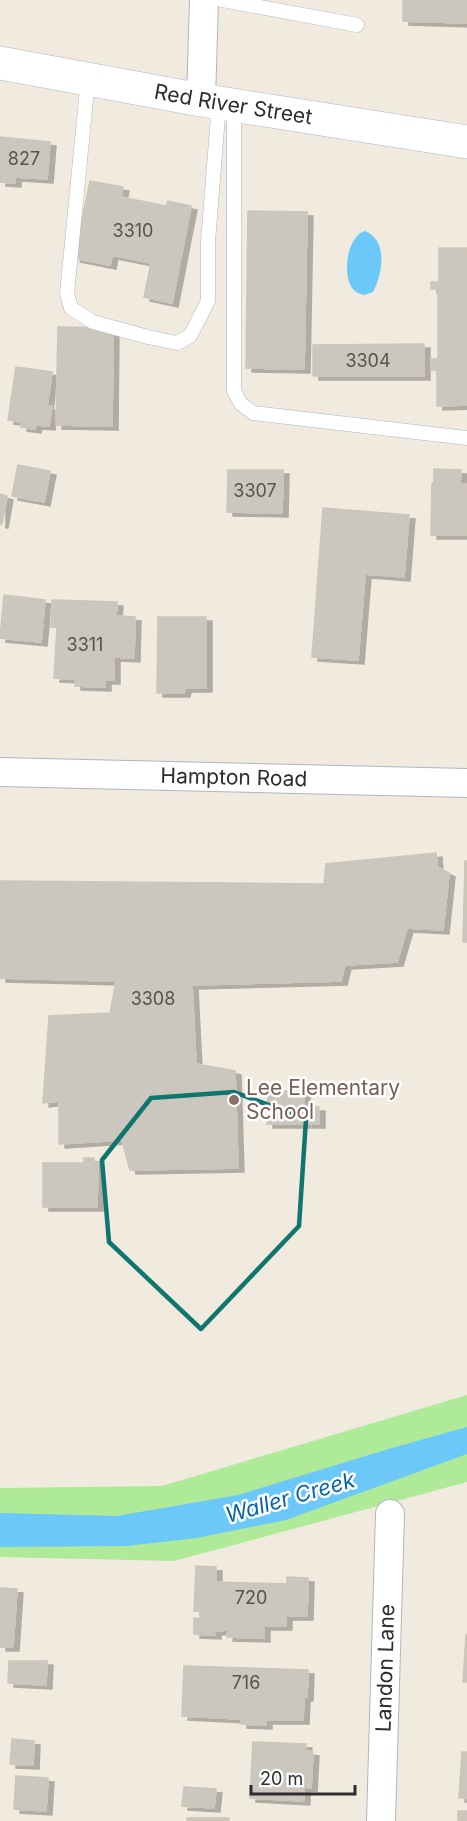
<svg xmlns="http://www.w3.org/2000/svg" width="467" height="1821" font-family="Inter,sans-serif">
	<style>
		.green { fill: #aeea98 }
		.water { fill: #6bc8f8 }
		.building { fill: #cbc7be; stroke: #ccc6b8; stroke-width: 1.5; filter: url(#shadow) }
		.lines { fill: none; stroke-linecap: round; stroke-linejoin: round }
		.service-casing { stroke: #b3b4c2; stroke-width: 15 }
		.minor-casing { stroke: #b3b4c2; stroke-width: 30 }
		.secondary-casing { stroke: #b3b4c2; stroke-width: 34 }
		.service { stroke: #fff; stroke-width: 14 }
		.minor { stroke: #fff; stroke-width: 28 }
		.secondary { stroke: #fff; stroke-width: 33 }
		.marked { fill: none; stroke: #0f766e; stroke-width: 4.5; stroke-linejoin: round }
		.education-dot { fill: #8d6e63; stroke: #fff; stroke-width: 2 }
		.labels { text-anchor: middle; stroke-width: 5; stroke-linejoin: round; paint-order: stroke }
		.number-label { font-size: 18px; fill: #545451 }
		.street-label { font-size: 21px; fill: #2d2d2d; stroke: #fff }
		.education-label { font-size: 21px; fill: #785e54; stroke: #fff; text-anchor: start }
		.water-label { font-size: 22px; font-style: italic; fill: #0365ac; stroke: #fff }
	</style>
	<defs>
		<filter id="shadow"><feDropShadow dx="6" dy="4" stdDeviation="0" flood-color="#0004"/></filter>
	</defs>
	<rect width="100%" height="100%" fill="#f0eadf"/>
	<path class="green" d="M467,1395v87l-293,79 -174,-4v-69l162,-2z"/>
	<path class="water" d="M365,231c24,10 17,44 8,61l-9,3c-3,-1 -7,-2 -9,-4 -14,-11 -9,-55 10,-60z
		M467,1427v27l-181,66 -89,18 -71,8 -126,1v-34l117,3 121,-21 154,-47z"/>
	<path class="building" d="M403,0h64v23l-64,-2z
		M0,137l50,5 -3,37 -32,-2v6l-15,-1z
		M90,181l33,6 -2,10 45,9 2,-5 23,5 -19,97 -28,-6 7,-34 -39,-8 -2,10 -36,-7z
		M248,211l59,1 -3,157 -58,-1z
		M439,248h28v157l-30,1v-36h-6v-11h7v-70h-7v-7h8z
		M58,327l55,1 -1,98 -56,-1z
		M424,344v32h-111v-31z
		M16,367l36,5 -5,34h5l-3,20 -13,-1 -1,4 -14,-2 1,-5 -14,-2z
		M18,465l32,6 -6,31 -32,-6z
		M434,469l27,1 -1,13 -26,-1z
		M228,470h55l-1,43 -55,-1z
		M432,483l35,1v51h-36z
		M0,494l7,2 -5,28h-2z
		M323,508l86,7 -5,62 -39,-3 -7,86 -46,-3z
		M4,595l41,5 -4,42 -41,-4z
		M52,600l65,2 -1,14 19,1 -1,41 -19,-1 1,-25h-2v48h-9v7l-30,-1v-7l-21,-1 3,-51h-6z
		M158,617h48v71h-21l-1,5h-27z
		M436,853l1,14 12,6 -6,57 -36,-2 -10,34 -52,3 -4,16 -149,4 4,79 39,7 3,97 -108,2 -8,-30 -63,4v-43l-16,2 6,-87 61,-3 6,-32 -116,-3v-97l324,3 2,-20z
		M465,861h2v81h-4z
		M268,1091h36v33h-37z
		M306,1107h13v17h-13z
		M84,1158h10v5h4l-1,44h-54v-44h41z
		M196,1566l20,1v15l71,2v-7l21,1 -1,38h-21v10h-22v12l-37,-1 1,-7 -13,1v4l-21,-1v-16l6,1v-8h-6z
		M0,1588l17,1 -4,58h-13z
		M466,1635h1v47h-4z
		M9,1661h38l-1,24 -38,-2z
		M184,1666l124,4 -1,27h-3l-1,23h-37v5l-25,-1v-5l-59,-3z
		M12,1739l22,2 -1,24 -23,-1z
		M253,1742l53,2 -1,7 8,1 -2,36 -7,-1v14l-54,-3z
		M462,1752h5v46h-8z
		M16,1776l32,2 -2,33 -32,-2z
		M184,1787l32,2 -2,19 -32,-2z
		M458,1811h9v10h-9z
		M187,1818h42v3h-42z"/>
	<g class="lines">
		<defs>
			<path id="service" d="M222,0l135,25
				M88,79l-21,214 4,15 22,14 55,15 29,6 13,-7 18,-35v-59l11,-139
				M234,105v286l7,13 12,9 214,25"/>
			<g id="minor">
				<path d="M201,100l3,-100"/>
				<path id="s1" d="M0,772l467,11"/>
				<path id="s2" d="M381,1821l9,-307"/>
			</g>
			<g id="secondary">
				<path id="s3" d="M0,63l201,37 266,42"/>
			</g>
		</defs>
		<use href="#service" class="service-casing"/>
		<use href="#minor" class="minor-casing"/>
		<use href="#secondary" class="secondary-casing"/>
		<use href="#service" class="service"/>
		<use href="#minor" class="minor"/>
		<use href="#secondary" class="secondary"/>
	</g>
	<path class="marked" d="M234,1092l72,27 -7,107 -98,103 -92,-87 -7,-82 49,-62z"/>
	<circle class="education-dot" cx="234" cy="1100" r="6"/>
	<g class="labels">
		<g class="number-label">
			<text x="24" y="165">827</text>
			<text x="133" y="237">3310</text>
			<text x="368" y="367">3304</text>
			<text x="255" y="497">3307</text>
			<text x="85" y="651">3311</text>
			<text x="153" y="1005">3308</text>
			<text x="251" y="1604">720</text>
			<text x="246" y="1689">716</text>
		</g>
		<g class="street-label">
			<text dy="7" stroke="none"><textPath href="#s3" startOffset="237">Red River Street</textPath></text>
			<text dy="7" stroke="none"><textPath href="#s1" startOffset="234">Hampton Road</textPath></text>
			<text dy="7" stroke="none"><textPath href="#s2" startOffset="153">Landon Lane</textPath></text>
		</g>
		<g class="education-label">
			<text x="246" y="1095">Lee Elementary<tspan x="246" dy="24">School</tspan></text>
		</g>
		<g class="water-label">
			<text transform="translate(290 1497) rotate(-16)" y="8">Waller Creek</text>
		</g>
	</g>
	<path d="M251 1785v9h104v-9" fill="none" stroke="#2d2d2d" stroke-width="3"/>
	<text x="260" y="1785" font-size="18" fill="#2d2d2d" stroke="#ffffff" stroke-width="4.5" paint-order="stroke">20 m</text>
</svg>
